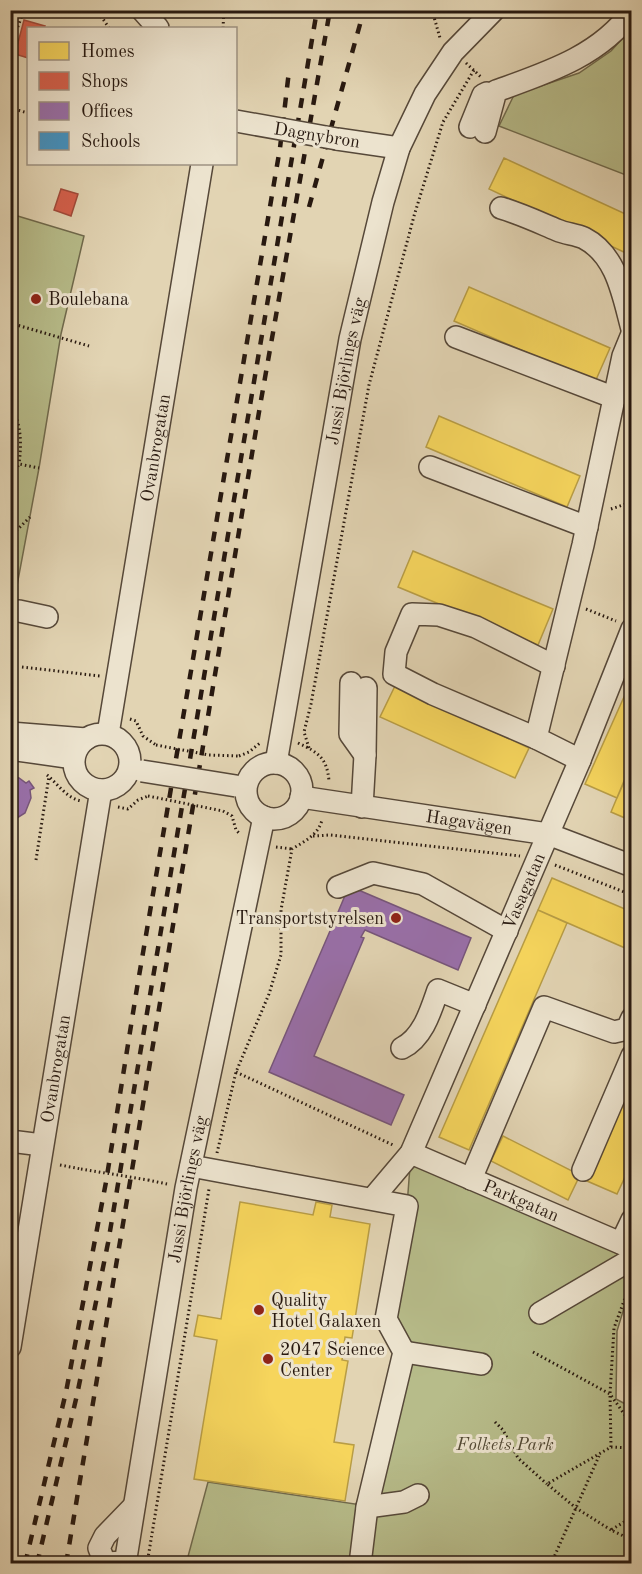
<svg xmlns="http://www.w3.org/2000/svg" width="642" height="1574" font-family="'Old Standard TT',serif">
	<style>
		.green { fill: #b7bc8a; stroke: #706a4d; stroke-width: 1.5 }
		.homes { fill: #f6d55c; stroke: #b89d45; stroke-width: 1.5 }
		.shops { fill: #d6604d; stroke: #a24b3b; stroke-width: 1.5 }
		.offices { fill: #9970ab; stroke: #77567c; stroke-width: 1.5 }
		.schools { fill: #4393c3; stroke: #3b6e8d; stroke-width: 1.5 }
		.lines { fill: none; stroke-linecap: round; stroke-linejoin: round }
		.minor-casing { stroke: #564839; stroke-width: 24 }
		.path { stroke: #281910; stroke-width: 3; stroke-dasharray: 1.5 3; stroke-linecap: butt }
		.minor { stroke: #ece3ce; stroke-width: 21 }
		.rail { stroke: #281910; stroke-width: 4.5; stroke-dasharray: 10 10; stroke-linecap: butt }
		.minor-bridge-casing { stroke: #564839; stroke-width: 24; stroke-linecap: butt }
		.path-bridge { stroke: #281910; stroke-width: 3; stroke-dasharray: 1.5 3; stroke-linecap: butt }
		.minor-bridge { stroke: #ece3ce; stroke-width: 21 }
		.poi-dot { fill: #8f2418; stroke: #ece3ce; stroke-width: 2 }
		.labels { text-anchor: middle; stroke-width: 6; stroke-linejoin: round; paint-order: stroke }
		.street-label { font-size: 18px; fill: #281910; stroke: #ece3ce }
		.poi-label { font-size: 18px; fill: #281910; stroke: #ece3ce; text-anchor: start }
		.park-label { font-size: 18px; font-style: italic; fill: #534a35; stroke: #ece3ce }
	</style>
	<rect width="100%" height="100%" fill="#e2d4b3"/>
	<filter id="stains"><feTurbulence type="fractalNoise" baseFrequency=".00333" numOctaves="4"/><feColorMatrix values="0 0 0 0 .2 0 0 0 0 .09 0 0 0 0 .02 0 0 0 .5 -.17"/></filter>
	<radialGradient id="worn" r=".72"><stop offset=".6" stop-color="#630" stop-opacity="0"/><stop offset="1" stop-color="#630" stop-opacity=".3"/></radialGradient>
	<path class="green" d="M631,29v148l-132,-51 15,-31 65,-22 32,-22z
		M11,214l73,22 -23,98 -22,134 -23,123 -6,-1z
		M411,1153l220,95v37l-14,46 -1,68 15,8v156l-445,1 22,-82 160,24 36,-154 -18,-33 21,-113z"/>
	<path class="homes" d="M504,158l128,59v29l-4,8 -139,-65z
		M469,287l141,61 -15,34 -141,-61z
		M439,416l141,60 -13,31 -141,-60z
		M413,551l140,58 -15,36 -140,-58z
		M632,679v85l-15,34 -32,-14z
		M395,686l134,62 -14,30 -135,-61z
		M624,781l8,3v37l-21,-9z
		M552,878l80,34v39l-94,-41z
		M538,910l29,13 -98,227 -30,-13z
		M632,1081v81l-15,32 -30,-13z
		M503,1136l77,39 -12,25 -77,-39z
		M240,1202l73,13 3,-13 16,3 -2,12 40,7 -18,114 -7,-1 -3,23 6,1 -14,81 20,3 -9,56 -151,-22 23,-139 -23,-4 4,-21 23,4z"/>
	<path class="shops" d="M24,20l21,6 -1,2h-16v30l-13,-4z
		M61,189l17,5 -7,22 -17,-6z"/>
	<path class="offices" d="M10,776l9,2 7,5 3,-2 5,7 -4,2 1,8 -6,15 -8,5h-7z
		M349,886l122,52 -13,32 -93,-40 -4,7 3,1 -50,118 90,39 -13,30 -122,-53 64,-148 3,2 3,-7 -3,-2z"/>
	<path class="schools" d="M10,599l11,2 -11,49z"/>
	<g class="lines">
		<defs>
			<g id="minor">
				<path d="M142,10l16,18"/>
				<path d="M470,127l13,-32 4,-2"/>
				<path d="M485,132l11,-41c50,-18 104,-35 136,-80"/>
				<path d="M337,139l62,9"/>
				<path d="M501,208c20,6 37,14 56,22 9,4 18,4 27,8 33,17 39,58 48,91"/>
				<path d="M456,337l159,61"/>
				<path d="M430,467l157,60"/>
				<path d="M19,611l28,6"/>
				<path d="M351,683l-1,51 15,21"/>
				<path d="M10,733l76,6"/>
				<path id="s1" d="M108,734l94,-570"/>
				<circle cx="102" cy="762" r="28"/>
				<path d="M536,738l-103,-44 -39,-20 2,-22 16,-38 27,1 37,12 78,39"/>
				<path d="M10,749l64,9"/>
				<path d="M580,760l-44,-22 47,-193 40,-189 9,-22"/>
				<path id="s2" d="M276,763l74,-424 33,-137 16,-54 26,-54 28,-42 41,-42"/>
				<circle cx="274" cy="791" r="28"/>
				<path id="s3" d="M301,797l247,37 84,32"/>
				<path d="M362,807l3,-52 1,-67"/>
				<path d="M338,887l35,-14 50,11 84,47"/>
				<path d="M402,1048c21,-10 29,-38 36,-58l37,15"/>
				<path d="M10,1141l32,4"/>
				<path id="s4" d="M411,1153l221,95"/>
				<path d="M191,1166l216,40 -21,113 18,33 -37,155 -7,57"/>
				<path d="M583,1170l49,-114"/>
				<path d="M471,1179l73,-172 70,25 13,-3 5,-11"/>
				<path id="s5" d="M373,1198l38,-45 169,-393 52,-131"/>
				<path d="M621,1243l11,-23"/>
				<path d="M540,1313l92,-54"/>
				<path id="s6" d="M10,1347l91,-557"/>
				<path d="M404,1352l77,12"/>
				<path d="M367,1507l37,-5 14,-7"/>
				<path d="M125,1562l-20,1 -6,-15 6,-12 29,-30"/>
				<path id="s7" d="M125,1564l61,-376 78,-371"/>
			</g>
		</defs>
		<use href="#minor" class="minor-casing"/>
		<path class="path" d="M94,10l9,9 6,9
			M432,10l8,28
			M223,28l1,-18
			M10,48l14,-38
			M466,63l15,14
			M10,108l18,5
			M10,323l79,23
			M10,403c11,21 12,38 9,61
			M10,483l9,-19 20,4
			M611,509l21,-7
			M10,537l20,-20
			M586,609l30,12
			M22,667l78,9
			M130,719l6,2 7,15 13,9
			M298,743c20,9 29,15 31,38
			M309,748l-5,-16 7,-28 58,-319 45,-169 29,-94 31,-52
			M239,756l10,-4 11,-9
			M47,775c11,9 20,24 35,26
			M118,807l10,2 10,-9 10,-4
			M223,811l9,5 4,14 4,4
			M313,836l17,-1 190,21
			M276,847l16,2
			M36,860l13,-84
			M555,865l77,30
			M236,1072l157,73
			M217,1153l19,-81 33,-78 12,-39v-45l11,-61c13,-8 26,-14 30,-29
			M60,1165l21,4
			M148,1180l19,4
			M533,1352l77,42 22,31
			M495,1422l8,8 15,28 29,26
			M611,1447l21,1
			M632,1517l-21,13 21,10
			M611,1530l-35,-22 -29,-24 64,-37 -1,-53 4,-66 17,-46
			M147,1564l62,-375
			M551,1564l48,-108"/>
		<use href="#minor" class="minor"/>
		<path class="rail" d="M309,207l55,-197
			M25,1564l41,-172 40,-210 31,-194 143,-840 9,-77
			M37,1564l40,-169 31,-152 209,-1233
			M66,1564l194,-1158 70,-396"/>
		<defs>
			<path id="minor-bridge" d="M236,121l101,18
				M142,771l94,15"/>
		</defs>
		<use href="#minor-bridge" class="minor-bridge-casing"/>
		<path class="path-bridge" d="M156,745l53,10 30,1
			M148,796l75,15
			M81,1169l67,11"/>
		<use href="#minor-bridge" class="minor-bridge"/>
	</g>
	<g class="poi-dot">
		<circle cx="36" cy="299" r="6"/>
		<circle cx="396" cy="918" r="6"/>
		<circle cx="259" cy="1310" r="6"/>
		<circle cx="268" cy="1359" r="6"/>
	</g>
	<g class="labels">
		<g class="street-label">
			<text transform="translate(317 135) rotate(9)" y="6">Dagnybron</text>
			<text dy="6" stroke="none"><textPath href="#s2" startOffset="398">Jussi Björlings väg</textPath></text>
			<text dy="6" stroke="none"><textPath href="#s1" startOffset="290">Ovanbrogatan</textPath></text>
			<text dy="6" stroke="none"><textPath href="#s3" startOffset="170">Hagavägen</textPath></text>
			<text dy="6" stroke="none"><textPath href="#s5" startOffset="344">Vasagatan</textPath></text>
			<text dy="6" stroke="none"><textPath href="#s6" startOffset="282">Ovanbrogatan</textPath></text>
			<text dy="6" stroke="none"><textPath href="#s7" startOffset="380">Jussi Björlings väg</textPath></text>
			<text dy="6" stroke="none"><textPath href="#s4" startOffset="120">Parkgatan</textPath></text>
		</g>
		<g class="poi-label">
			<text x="48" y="305">Boulebana</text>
			<text x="384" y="924" text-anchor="end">Transportstyrelsen</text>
			<text x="271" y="1306">Quality<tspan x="271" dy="21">Hotel Galaxen</tspan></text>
			<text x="280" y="1355">2047 Science<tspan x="280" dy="21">Center</tspan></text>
		</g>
		<g class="park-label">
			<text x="505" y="1450">Folkets Park</text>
		</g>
	</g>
	<rect width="642" height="1574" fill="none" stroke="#e2d4b3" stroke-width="36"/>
	<rect x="12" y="12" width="618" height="1550" fill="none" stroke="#281910" stroke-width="3"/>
	<rect x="18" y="18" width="606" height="1538" fill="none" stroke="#281910" stroke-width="1.5"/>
	<rect x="27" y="27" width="210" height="138" fill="#ece3ce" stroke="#9e9282" stroke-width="1.5"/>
	<rect x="39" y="42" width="30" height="18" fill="#f6d55c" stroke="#9e9282" stroke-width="1.5"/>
	<text x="81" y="57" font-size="18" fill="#281910">Homes</text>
	<rect x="39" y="72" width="30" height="18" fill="#d6604d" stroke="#9e9282" stroke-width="1.5"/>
	<text x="81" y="87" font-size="18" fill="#281910">Shops</text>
	<rect x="39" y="102" width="30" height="18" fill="#9970ab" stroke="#9e9282" stroke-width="1.5"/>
	<text x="81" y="117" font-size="18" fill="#281910">Offices</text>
	<rect x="39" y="132" width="30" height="18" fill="#4393c3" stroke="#9e9282" stroke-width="1.5"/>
	<text x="81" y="147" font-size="18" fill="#281910">Schools</text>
	<rect width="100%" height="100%" filter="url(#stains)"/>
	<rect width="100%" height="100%" fill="url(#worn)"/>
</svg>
